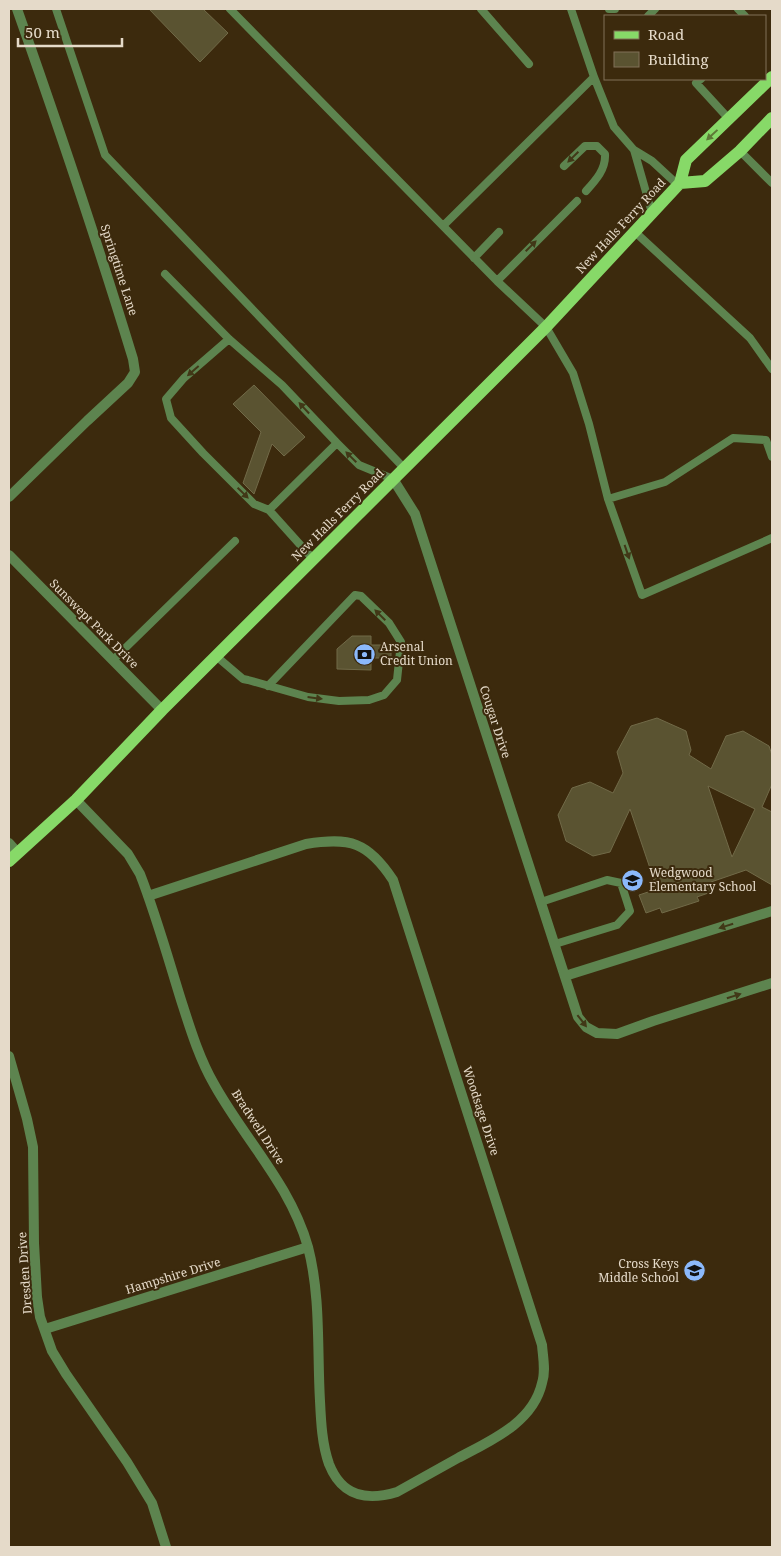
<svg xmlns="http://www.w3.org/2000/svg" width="781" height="1556" font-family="'Noto Serif',serif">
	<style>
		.building { fill: #5a5331; stroke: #716a48; fill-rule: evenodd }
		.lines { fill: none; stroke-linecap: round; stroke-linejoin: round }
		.lane { stroke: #5d844f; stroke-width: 8 }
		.street { stroke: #5d844f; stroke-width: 10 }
		.primary { stroke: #87d968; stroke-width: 12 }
		.oneway { fill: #5e7936 }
		.oneway2 { fill: #413817 }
		.labels { text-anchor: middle; stroke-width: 4; stroke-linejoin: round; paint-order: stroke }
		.street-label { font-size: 12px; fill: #e5dac9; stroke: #3c2a0d }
		.poi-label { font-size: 12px; fill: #e5dac9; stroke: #3c2a0d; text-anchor: start }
	</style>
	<rect width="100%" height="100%" fill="#3c2a0d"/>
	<path class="building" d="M149,9h54l25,24 -28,29z
		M254,385l51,52 -21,19 -12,-12 -18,50 -11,-11 18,-51 -28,-28z
		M352,636h19v9h20v13h-20v12l-34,-1v-20z
		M657,718l29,13 5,19 -2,5 22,14 15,-33 17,-5 26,15 3,9v29l-10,23 10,5v73l-26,-15 -35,12 3,9 -17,6 2,4 -37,12 -2,-5 -14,5 -7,-18 18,-6 -27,-80 -20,43 -17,4 -27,-15 -8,-26 14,-27 18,-6 23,11 10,-20 -6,-21 14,-26zM708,786l47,23 -23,48z"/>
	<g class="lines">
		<path class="lane" d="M56,9l49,146 299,313
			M230,9l267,272 49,46 27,46 16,51 19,75 34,96 130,-57
			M481,9l48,55
			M571,9l23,68 20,50 20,23 18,11 26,24
			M609,9h6
			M738,9l7,7
			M648,16l7,-7
			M701,79l-5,4 33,36
			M634,150l18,63
			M740,151l32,32
			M564,166l21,-20h12l8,8c1,15 -9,26 -19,37
			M444,225l150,-148
			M635,232l115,106 22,31
			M474,258l25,-26
			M165,274l64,65 53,46 55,58
			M497,281l80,-80
			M229,339l-45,39 -18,21 5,19 32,35 51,51 15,6
			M608,499l57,-17 68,-44 33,2 6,17
			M313,559l-44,-49 68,-67 22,22 34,14
			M216,656l27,23 5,1 60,17 31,4 30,-1 15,-5 13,-15 4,-38 -12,-19 -28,-27 -6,-1 -87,91
			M113,660l122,-119
			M541,902l66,-22 14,3 9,28 -13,14 -62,19"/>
		<path class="street" d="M393,479l22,35 163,503 8,10 11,6 20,1 36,-13 119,-38
			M9,497l78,-76 41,-38 7,-11 -2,-13c-36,-118 -75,-234 -116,-350
			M9,555l153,155
			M76,800l52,54 12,20c16,41 28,84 41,126 9,28 18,58 33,84 31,56 76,100 94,163 13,50 9,103 12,154 1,21 2,43 9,63 13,33 38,37 68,28 20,-11 41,-23 61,-34 32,-17 75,-35 84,-75 4,-12 1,-25 0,-38l-149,-465c-25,-38 -43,-43 -87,-36l-158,52
			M9,843l8,9
			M565,976l207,-65
			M9,1056l18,63 6,28 1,96 3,54 3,20 12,34 14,23 61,88 25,41 14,44
			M45,1329l263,-82"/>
		<path class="primary" d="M680,183l25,-2 35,-30 32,-33
			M9,861l67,-61 86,-90 384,-383 134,-144 6,-23 86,-83"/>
	</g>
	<defs><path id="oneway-solid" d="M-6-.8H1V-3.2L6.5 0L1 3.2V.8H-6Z" transform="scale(1.25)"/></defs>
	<use class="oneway" href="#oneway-solid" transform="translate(712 135) rotate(137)"/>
	<g class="oneway2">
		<use href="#oneway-solid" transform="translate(573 157) rotate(136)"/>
		<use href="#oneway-solid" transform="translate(531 246) rotate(-45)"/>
		<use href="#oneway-solid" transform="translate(193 371) rotate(139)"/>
		<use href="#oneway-solid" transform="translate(304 408) rotate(-133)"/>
		<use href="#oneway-solid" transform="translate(351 457) rotate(-135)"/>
		<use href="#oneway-solid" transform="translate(243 493) rotate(44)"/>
		<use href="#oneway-solid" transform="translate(627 552) rotate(71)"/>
		<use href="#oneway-solid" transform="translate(380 615) rotate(-135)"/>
		<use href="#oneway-solid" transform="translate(315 698) rotate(7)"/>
		<use href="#oneway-solid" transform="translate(726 926) rotate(163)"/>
		<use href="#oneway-solid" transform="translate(734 996) rotate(-18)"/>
		<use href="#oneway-solid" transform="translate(582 1021) rotate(52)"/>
	</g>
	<defs>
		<symbol id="bank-disc" viewBox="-11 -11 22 22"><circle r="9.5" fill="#8bb9fc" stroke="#3c2a0d"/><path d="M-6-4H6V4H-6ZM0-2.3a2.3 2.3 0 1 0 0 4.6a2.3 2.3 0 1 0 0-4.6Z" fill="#111"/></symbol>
		<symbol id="school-disc" viewBox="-11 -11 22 22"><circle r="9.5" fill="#8bb9fc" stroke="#3c2a0d"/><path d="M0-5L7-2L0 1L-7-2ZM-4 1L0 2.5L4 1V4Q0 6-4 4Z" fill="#111"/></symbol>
	</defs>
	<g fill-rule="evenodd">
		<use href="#bank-disc" x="352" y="642" width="25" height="25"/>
		<use href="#school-disc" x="620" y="868" width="25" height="25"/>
		<use href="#school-disc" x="682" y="1258" width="25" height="25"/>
	</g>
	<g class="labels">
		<g class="street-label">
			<text transform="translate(621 226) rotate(-47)" y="4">New Halls Ferry Road</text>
			<text transform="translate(119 270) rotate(72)" y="4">Springtime Lane</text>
			<text transform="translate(338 515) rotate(-45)" y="4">New Halls Ferry Road</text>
			<text transform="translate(94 624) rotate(45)" y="4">Sunswept Park Drive</text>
			<text transform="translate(495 722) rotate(72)" y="4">Cougar Drive</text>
			<text transform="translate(481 1111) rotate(72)" y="4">Woodsage Drive</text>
			<text transform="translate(258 1127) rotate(57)" y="4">Bradwell Drive</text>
			<text transform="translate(25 1273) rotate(-94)" y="4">Dresden Drive</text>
			<text transform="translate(173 1276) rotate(-17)" y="4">Hampshire Drive</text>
		</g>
		<g class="poi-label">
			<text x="380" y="651">Arsenal<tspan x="380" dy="14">Credit Union</tspan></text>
			<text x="649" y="877">Wedgwood<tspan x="649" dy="14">Elementary School</tspan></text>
			<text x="679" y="1268" text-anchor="end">Cross Keys<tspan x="679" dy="14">Middle School</tspan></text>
		</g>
	</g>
	<rect width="781" height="1556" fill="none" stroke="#e5dac9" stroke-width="20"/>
	<rect x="604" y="15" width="162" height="65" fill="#3c2a0d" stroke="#807058"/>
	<rect x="614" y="31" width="25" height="8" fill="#87d968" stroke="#807058"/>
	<text x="648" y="40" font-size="15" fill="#e5dac9">Road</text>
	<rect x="614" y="52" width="25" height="15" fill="#5a5331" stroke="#807058"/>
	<text x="648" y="65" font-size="15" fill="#e5dac9">Building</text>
	<path d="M18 38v8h104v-8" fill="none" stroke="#e5dac9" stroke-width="2.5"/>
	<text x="25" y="38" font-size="15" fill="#e5dac9" stroke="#3c2a0d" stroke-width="4" paint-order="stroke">50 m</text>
</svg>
